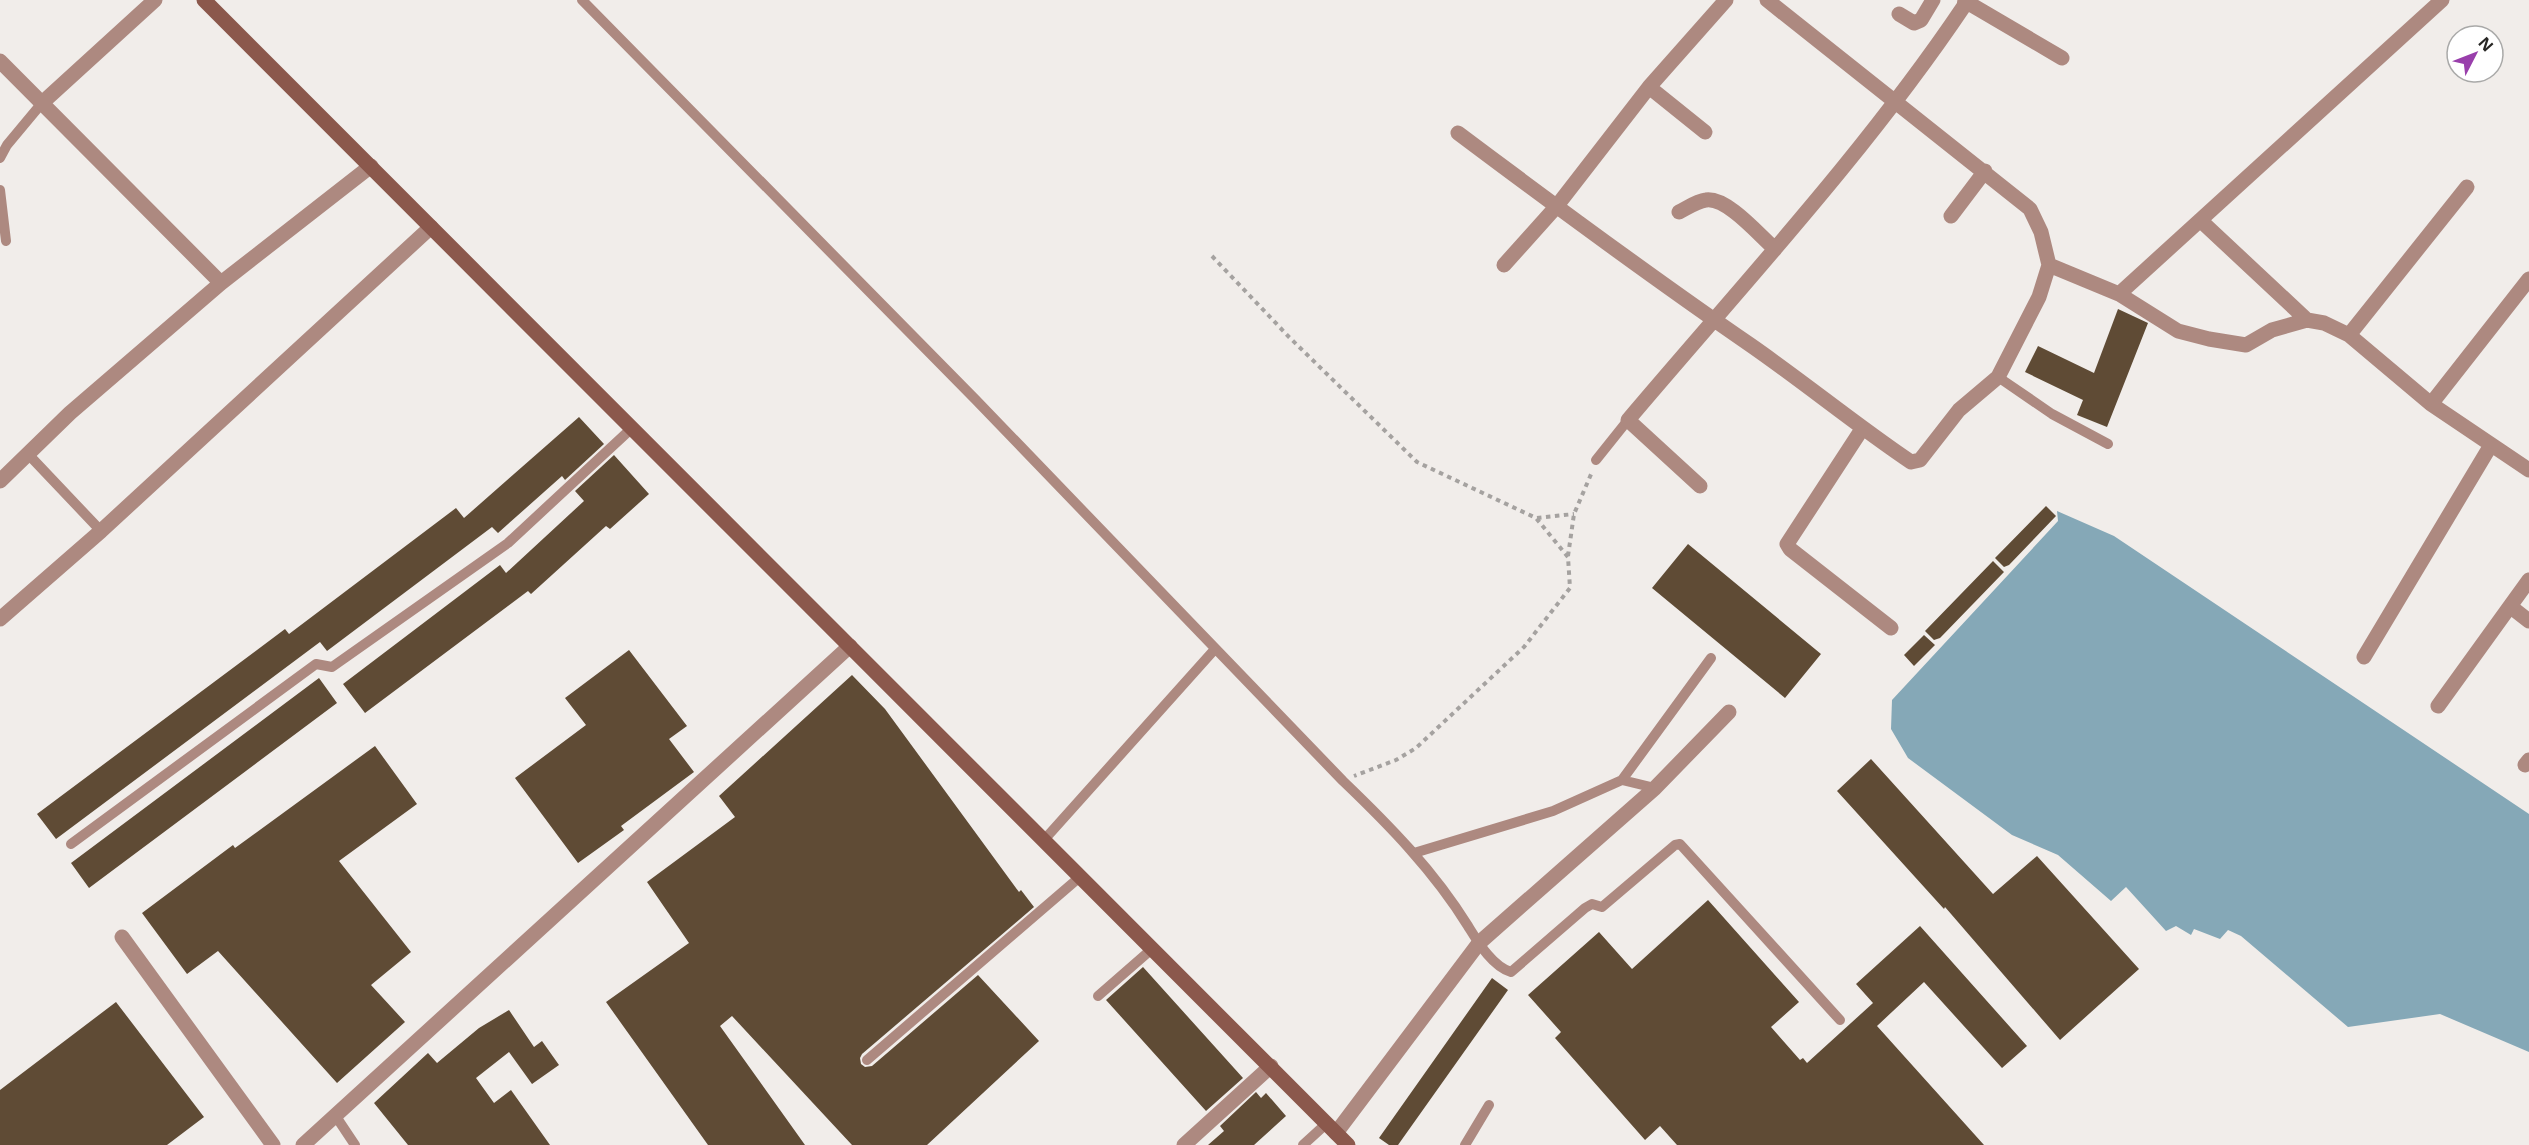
<svg xmlns="http://www.w3.org/2000/svg" width="2529" height="1145" font-family="'Noto Sans',sans-serif">
	<style>
		.water { fill: #85a8b7 }
		.building { fill: #5f4b35 }
		.lines { fill: none; stroke-linecap: round; stroke-linejoin: round }
		.path { stroke: #a5a2a0; stroke-width: 4; stroke-dasharray: 4.5 4.5; stroke-linecap: butt }
		.lane { stroke: #ad8980; stroke-width: 10 }
		.street { stroke: #ad8980; stroke-width: 15 }
		.secondary { stroke: #8b584c; stroke-width: 15 }
	</style>
	<rect width="100%" height="100%" fill="#f1edea"/>
	<path class="water" d="M2057,511l57,25 415,278v238l-89,-38 -92,13 -107,-91 -13,-6 -8,9 -26,-10 -3,6 -15,-9 -10,5 -40,-44 -15,14 -53,-46 -46,-20 -104,-77 -17,-29 1,-29 166,-179z"/>
	<path class="building" d="M2118,309l30,14 -41,104 -30,-12 6,-15 -58,-28 13,-26 56,27z
		M579,417l25,27 -39,36 -3,-4 -64,57 -6,-6 -165,124 -7,-9 -264,197 -19,-25 248,-185 4,5 167,-126 8,10z
		M614,455l35,39 -39,35 -4,-3 -75,68 -3,-3 -163,122 -22,-29 157,-119 6,8 78,-72 -9,-10z
		M2046,506l10,10 -47,49 -5,2 -9,-9z
		M1688,544l133,110 -36,44 -133,-110z
		M1993,561l11,11 -64,66 -6,2 -9,-9z
		M1924,635l11,10 -21,21 -10,-11z
		M629,650l58,76 -18,13 25,33 -73,54 3,4 -46,33 -63,-85 71,-53 -21,-27z
		M852,675l33,34 134,183 2,-2 13,17 -172,147 -2,4 1,6 4,3 7,-1 106,-91 61,66 -112,104h-75l-120,-129 -12,10 85,119h-97l-102,-143 83,-59 -42,-61 88,-65 -16,-21z
		M319,678l18,25 -248,185 -18,-25z
		M375,746l42,58 -78,57 72,91 -40,33 34,37 -68,61 -119,-132 -31,23 -45,-61 91,-68 2,3z
		M1871,759l122,135 44,-38 102,113 -79,71 -115,-133 -1,2 -107,-118z
		M1708,900l91,102 -28,25 29,33 3,-2 4,5 66,-60 -17,-19 64,-58 107,120 -25,22 -78,-86 -47,44 107,119h-307l-17,-19 -15,14 -90,-102 6,-6 -33,-37 71,-63 33,37z
		M1143,967l100,111 -37,33 -100,-111z
		M1492,978l16,12 -110,155h-9l-10,-7z
		M116,1002l88,115 -37,28h-167v-55z
		M509,1010l25,37 8,-6 17,24 -27,19 -23,-32 -33,26 18,25 17,-13 39,55h-142l-34,-42 54,-50 9,10 42,-35z
		M1256,1092l5,6 5,-5 20,23 -32,29h-46l16,-14 -4,-5z"/>
	<g class="lines">
		<path class="path" d="M1212,256l77,81 128,125 119,56 32,39 2,31 -46,59 -108,101 -20,12 -42,16
			M1537,518l37,-4
			M1568,556l6,-42 18,-42"/>
		<path class="lane" d="M582,0l393,399 368,382c46,44 91,90 125,145 10,16 24,40 43,46l74,-64 7,-4 10,3 73,-62 5,-1 160,176
			M0,158l7,-13 35,-42
			M0,190l6,51
			M1998,377l54,37 56,30
			M28,454l73,77
			M1596,460l32,-40
			M1622,780l89,-122
			M1044,840l171,-191
			M71,844l245,-180 16,3 176,-124 124,-115
			M1414,853l139,-42 69,-31 33,8
			M1098,996l55,-48
			M867,1060l214,-184
			M335,1115l20,30
			M1303,1145l23,-21
			M1465,1145l24,-40"/>
		<path class="street" d="M1965,1l97,57
			M1899,14l15,9 7,-3 12,-20
			M0,61l221,222
			M1649,87l56,45
			M42,103l113,-103
			M1458,133c96,72 192,143 291,211 55,38 107,81 162,118l9,-2 39,-50 39,-33 41,-80 10,-32 -8,-33 -11,-23 -263,-209
			M1679,212c8,-4 18,-11 27,-12 21,-3 53,35 69,49
			M1951,216l34,-45
			M2200,220l107,100
			M1504,265l52,-58 93,-120 77,-87
			M2049,265l70,29 323,-294
			M2119,294l59,37 31,8 37,6 26,-15 35,-10 17,3 25,12 82,69 98,66
			M2349,335l118,-148
			M2431,404l98,-125
			M1862,429l-75,115 3,5 101,79
			M0,481l70,-68 151,-130 150,-117
			M1700,486l-72,-66c115,-136 237,-267 336,-414l1,-6
			M2511,607l18,14
			M0,619l101,-88 330,-304
			M2364,657l127,-212
			M2438,706l91,-126
			M2525,765l4,-5
			M122,937l151,208
			M1336,1133l143,-190 176,-155 74,-76
			M303,1145l547,-499
			M1184,1145l87,-79"/>
		<path class="secondary" d="M204,0l1144,1145"/>
	</g>
	<g transform="translate(2475 54) rotate(48)"><circle r="28" fill="#ffffff" stroke="#a9a9a8" stroke-width="1.5"/>
	<path d="M0-4.5L10 22L0 15L-10 22Z" fill="#993fab"/>
	<text y="-9" font-size="16" font-weight="bold" text-anchor="middle" fill="#282725">N</text>
	</g>
</svg>
